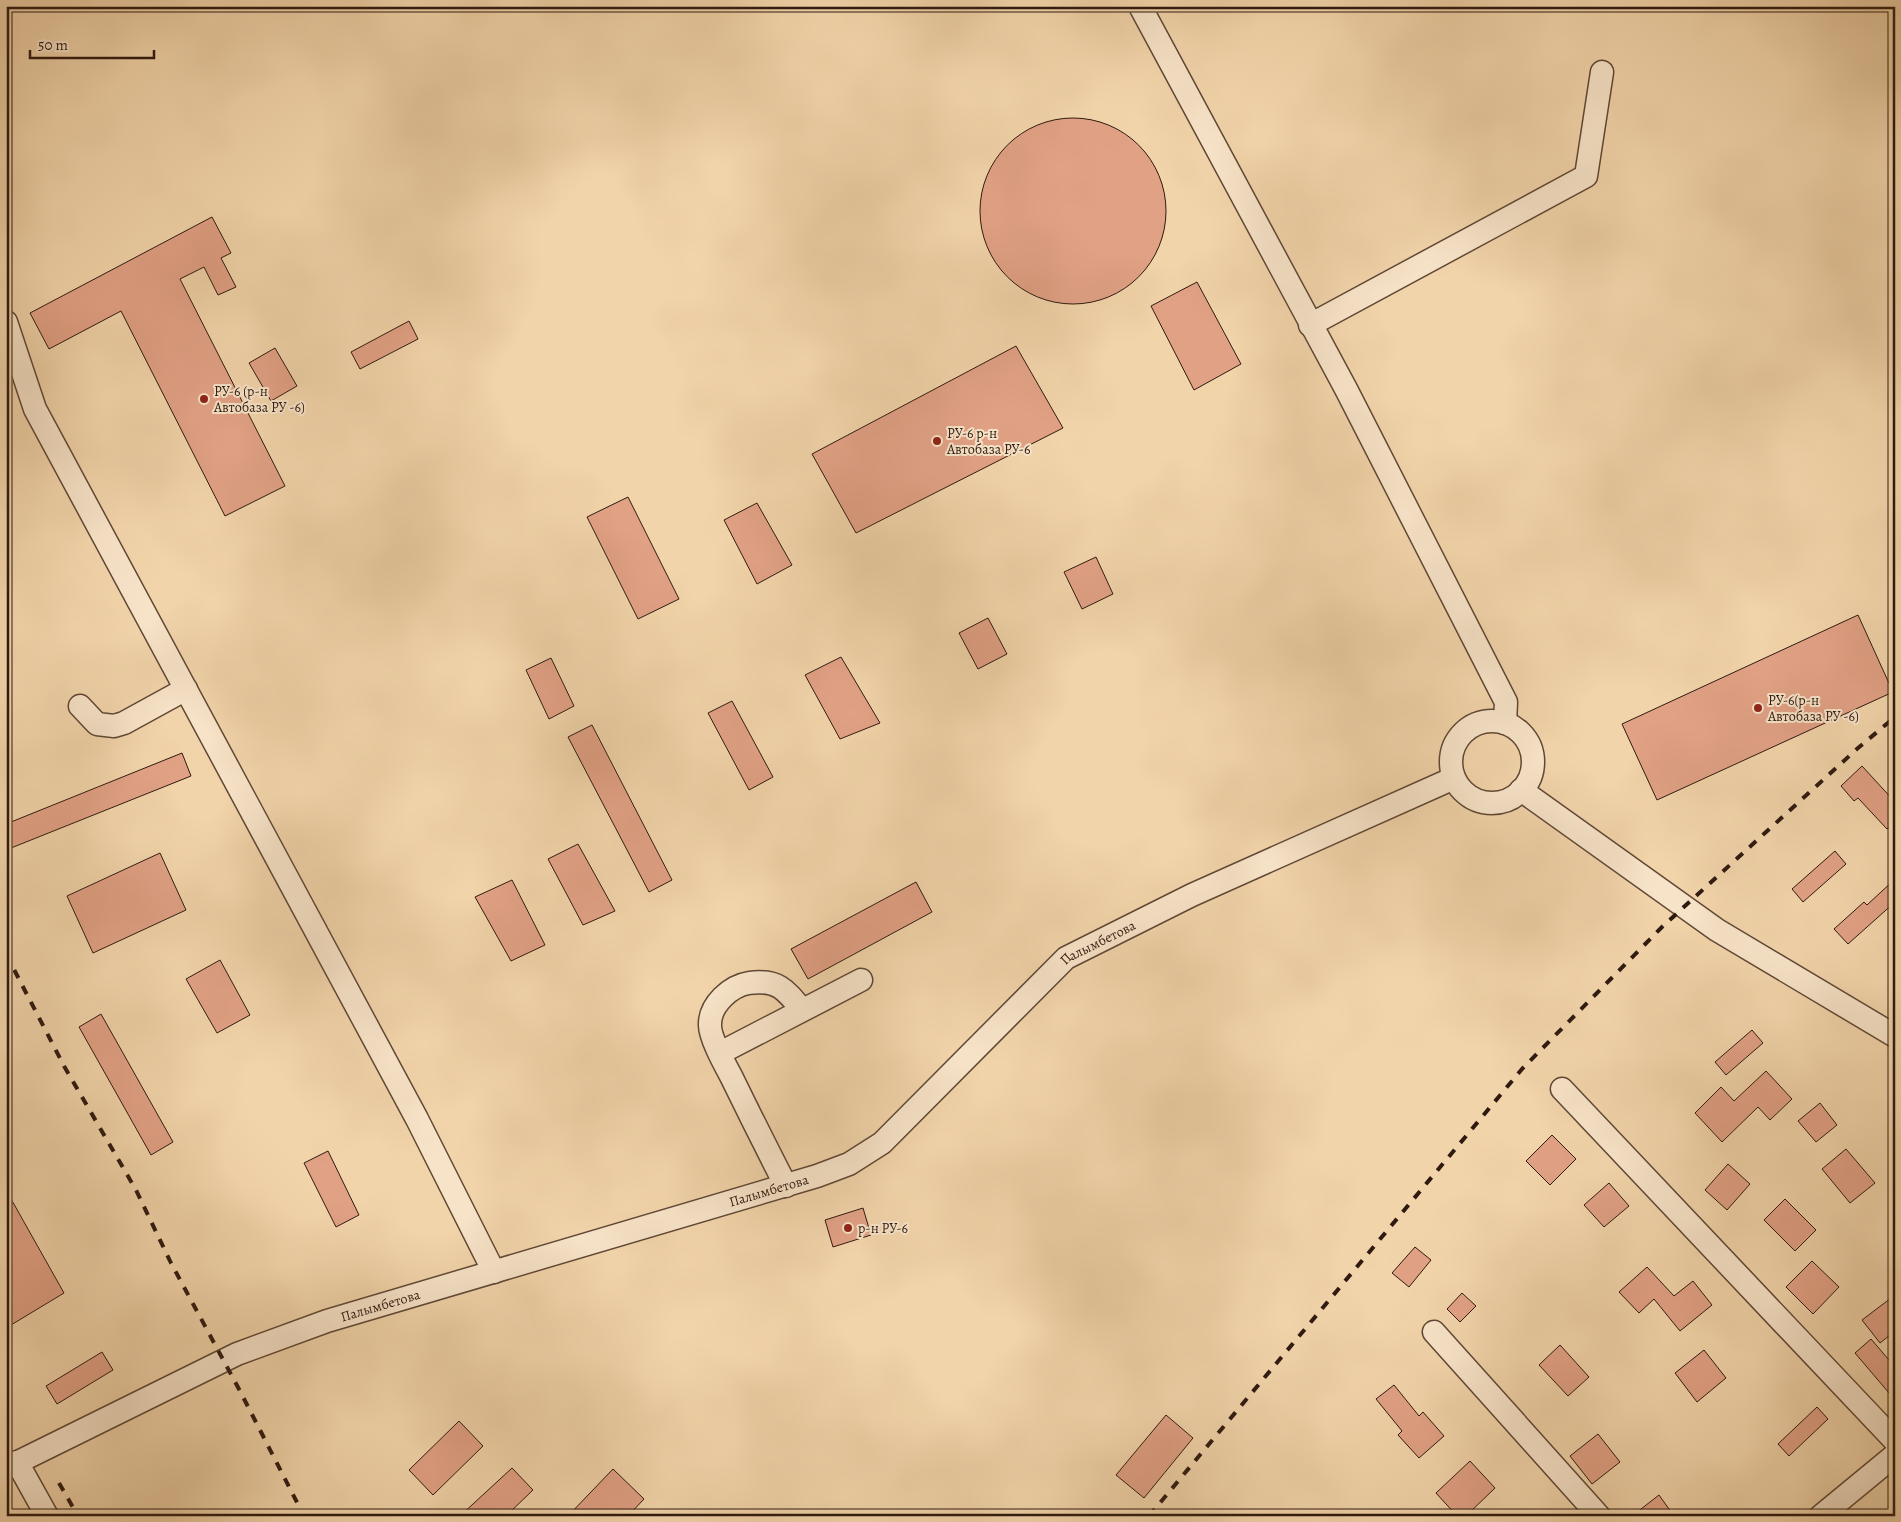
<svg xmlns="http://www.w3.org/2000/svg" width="1901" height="1522" font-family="Alegreya,serif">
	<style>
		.building { fill: #e1a185; stroke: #2f1a10 }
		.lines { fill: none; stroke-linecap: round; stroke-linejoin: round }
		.minor-casing { stroke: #604836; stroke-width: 25 }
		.minor { stroke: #f7e3c8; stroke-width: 22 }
		.rail { stroke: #2f1a10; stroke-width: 4; stroke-dasharray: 9 9; stroke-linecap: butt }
		.poi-dot { fill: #8f2418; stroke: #f7e3c8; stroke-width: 2 }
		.labels { text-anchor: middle; stroke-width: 4; stroke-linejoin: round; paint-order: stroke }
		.poi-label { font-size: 14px; fill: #2f1a10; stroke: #f7e3c8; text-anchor: start }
		.street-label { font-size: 14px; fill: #2f1a10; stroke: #f7e3c8 }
	</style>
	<rect width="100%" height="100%" fill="#f2d4aa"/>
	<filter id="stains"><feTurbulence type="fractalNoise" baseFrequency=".004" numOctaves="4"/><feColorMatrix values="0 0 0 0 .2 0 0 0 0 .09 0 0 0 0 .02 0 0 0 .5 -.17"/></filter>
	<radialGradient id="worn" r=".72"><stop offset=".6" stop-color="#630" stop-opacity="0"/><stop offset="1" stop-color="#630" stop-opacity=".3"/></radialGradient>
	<path class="building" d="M980 211a93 93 0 1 1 186 0a93 93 0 1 1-186 0Z
		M212,217l19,36 -10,5 15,29 -18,8 -14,-28 -24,12 105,207 -60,30 -104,-205 -72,38 -19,-36z
		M1197,282l44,82 -47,26 -43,-84z
		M409,321l9,18 -58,30 -9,-17z
		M1016,346l47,82 -207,105 -44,-79z
		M275,348l22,38 -26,15 -22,-38z
		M628,497l51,102 -41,20 -51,-102z
		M757,503l35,62 -35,19 -33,-64z
		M1096,557l17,37 -31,15 -18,-37z
		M1858,615l35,77 -236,108 -35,-76z
		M988,618l19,36 -29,15 -19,-36z
		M841,657l39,66 -40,16 -35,-64z
		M551,658l23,48 -25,13 -23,-49z
		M732,701l41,76 -24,13 -41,-77z
		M592,725l80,155 -23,12 -81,-155z
		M182,753l9,23 -185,74v-26z
		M1862,766l33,36v20l-8,7 -29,-31 -4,3 -13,-15z
		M578,844l37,67 -32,14 -35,-66z
		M1835,851l11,13 -43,38 -11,-13z
		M160,853l26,57 -93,43 -26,-57z
		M1895,879v23l-47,42 -14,-15 30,-27 3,3z
		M512,880l33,65 -34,16 -36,-64z
		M916,882l16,30 -124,67 -17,-30z
		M220,960l30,55 -33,18 -31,-54z
		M101,1014l72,128 -22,13 -72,-128z
		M1752,1030l11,13 -37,32 -11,-13z
		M1766,1071l26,28 -22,21 -12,-13 -36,35 -27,-29 26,-26 13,14z
		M1820,1103l17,22 -21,17 -18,-21z
		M1552,1135l24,24 -26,26 -24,-24z
		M1846,1149l29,34 -25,20 -28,-34z
		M328,1151l31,64 -23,12 -32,-64z
		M1728,1164l22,20 -23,26 -22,-20z
		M1609,1183l20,23 -25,21 -20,-22z
		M6,1190l58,103 -58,35z
		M1785,1199l31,31 -21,21 -31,-31z
		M863,1208l8,27 -38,12 -8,-27z
		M1415,1247l16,13 -22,27 -17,-14z
		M1812,1261l27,26 -26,27 -27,-27z
		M1647,1267l27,29 19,-15 19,24 -32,26 -26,-32 -15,14 -20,-21z
		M1462,1293l14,13 -16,16 -13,-13z
		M1895,1295v36l-15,12 -18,-23z
		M1871,1339l24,28v33l-40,-47z
		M1560,1345l29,32 -21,19 -29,-31z
		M1704,1350l22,28 -29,24 -22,-29z
		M102,1352l11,18 -56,34 -11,-18z
		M1394,1385l25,31 4,-4 21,24 -25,22 -21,-23 4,-4 -26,-32z
		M1817,1407l11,12 -39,37 -11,-12z
		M1166,1415l27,23 -49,60 -28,-23z
		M459,1421l24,25 -50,49 -24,-25z
		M1598,1434l22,28 -28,22 -22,-28z
		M1470,1461l25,27 -29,28h-9l-21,-23z
		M512,1468l21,22 -27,26h-46z
		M613,1469l31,30 -16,17h-60z
		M1659,1495l15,21h-42z"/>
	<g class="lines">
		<defs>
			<g id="minor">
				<path d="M1140,6l206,383 160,313 -1,21"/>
				<path d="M6,322l29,87 382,710 77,153"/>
				<path d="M1310,325l276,-149 16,-104"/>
				<path d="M80,706l17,18 17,2 10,-3 62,-34"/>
				<circle cx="1492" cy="762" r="41"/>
				<path d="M1521,790l196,140 178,106"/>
				<path d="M720,1053l141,-73"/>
				<path d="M1562,1089l333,352"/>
				<path d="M786,1186c-19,-37 -37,-73 -55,-110 -6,-11 -22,-40 -21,-52 0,-19 20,-38 39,-41 29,-4 37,7 53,27"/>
				<path d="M1434,1332l165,184"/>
				<path d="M17,1462l30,54"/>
				<path id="s1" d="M6,1468l231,-114 90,-33 490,-145 32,-12 33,-21 184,-185 126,-63 262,-117"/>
				<path d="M1821,1516l74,-61"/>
			</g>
		</defs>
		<use href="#minor" class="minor-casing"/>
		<use href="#minor" class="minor"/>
		<path class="rail" d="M6,954l58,112 72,124 35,73 69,128 64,125
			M59,1483l19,33
			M1149,1516l373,-447 140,-142 196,-179 37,-31"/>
	</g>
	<g class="poi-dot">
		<circle cx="204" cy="399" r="5"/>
		<circle cx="937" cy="441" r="5"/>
		<circle cx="1758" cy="708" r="5"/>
		<circle cx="848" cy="1228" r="5"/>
	</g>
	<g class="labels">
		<g class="poi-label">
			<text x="214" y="396">РУ-6 (р-н<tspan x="214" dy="16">Автобаза РУ -6)</tspan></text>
			<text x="947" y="438">РУ-6 р-н<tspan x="947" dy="16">Автобаза РУ-6</tspan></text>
			<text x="1768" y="705">РУ-6(р-н<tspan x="1768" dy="16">Автобаза РУ -6)</tspan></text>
			<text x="858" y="1233">р-н РУ-6</text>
		</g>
		<g class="street-label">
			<text dy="5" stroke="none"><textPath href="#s1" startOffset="1234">Палымбетова</textPath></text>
			<text dy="5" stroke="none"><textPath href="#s1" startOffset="814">Палымбетова</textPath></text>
			<text dy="5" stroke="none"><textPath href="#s1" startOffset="409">Палымбетова</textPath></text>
		</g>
	</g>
	<rect width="1901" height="1522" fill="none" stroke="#f2d4aa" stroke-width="25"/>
	<rect x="8" y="8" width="1886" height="1507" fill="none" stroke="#2f1a10" stroke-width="2.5"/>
	<rect x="12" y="12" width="1876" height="1497" fill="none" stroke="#2f1a10"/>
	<path d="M30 50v8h124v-8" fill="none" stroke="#2f1a10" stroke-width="2.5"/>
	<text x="38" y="50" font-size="15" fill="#2f1a10" stroke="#f7e3c8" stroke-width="4" paint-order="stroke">50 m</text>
	<rect width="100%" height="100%" filter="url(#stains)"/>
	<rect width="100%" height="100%" fill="url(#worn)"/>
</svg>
